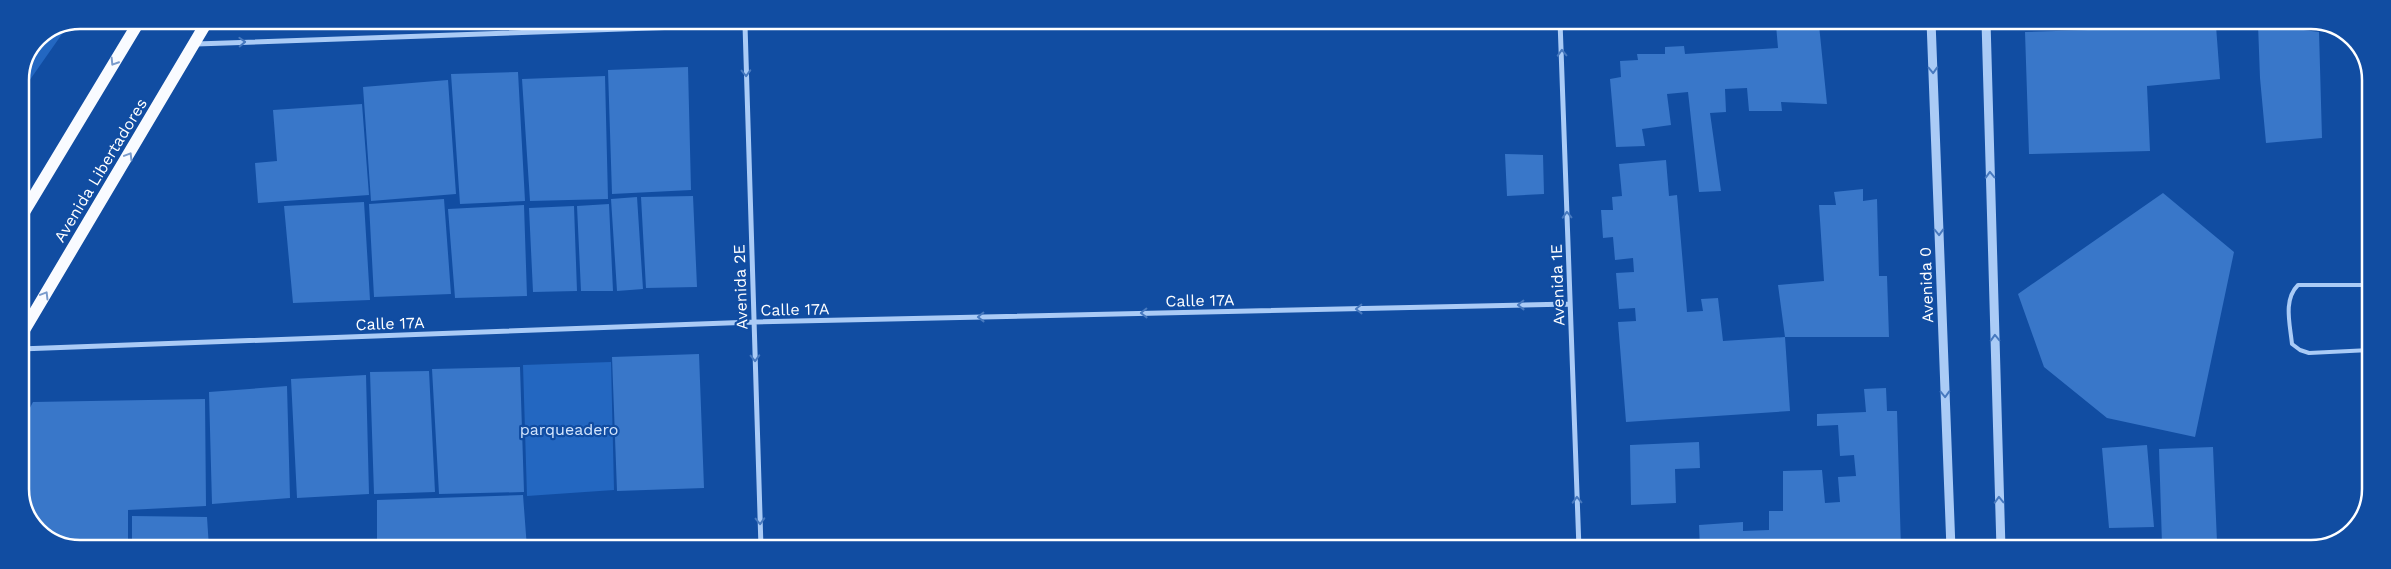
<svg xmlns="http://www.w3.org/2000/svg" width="2391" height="569" font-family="'Work Sans',sans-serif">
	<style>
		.green { fill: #2367c1 }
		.building { fill: #3977c9 }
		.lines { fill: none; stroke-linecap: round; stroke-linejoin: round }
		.service { stroke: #aacbf6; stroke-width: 4 }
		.minor { stroke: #aacbf6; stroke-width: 5 }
		.tertiary { stroke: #aacbf6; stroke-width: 9 }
		.primary { stroke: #f9fbff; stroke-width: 12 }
		.oneway { stroke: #4779bf }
		.oneway2 { stroke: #799bcc }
		.labels { text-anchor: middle; stroke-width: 4.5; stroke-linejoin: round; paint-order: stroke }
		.street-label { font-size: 16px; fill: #fff; stroke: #114da2 }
		.park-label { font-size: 16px; fill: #d4e6fe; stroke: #114da2 }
		.rim { fill: none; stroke: #fff; stroke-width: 2.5 }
	</style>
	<rect width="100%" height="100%" fill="#114da2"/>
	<path class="green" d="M69,24l-49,70v-14l18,-43z
		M611,362l3,128 -87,6 -4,-131z"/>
	<path class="building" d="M2258,24l61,8 3,106 -56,5 -6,-65z
		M1776,25h43l8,79 -46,-2 1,9h-33l-2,-23 -22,1 1,23 -16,1 11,78 -22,1 -11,-100 -21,2 4,31 -29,4 3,17 -29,1 -6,-68 11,-2 -1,-16 18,-1 -1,-6h28v-7l19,-1 1,8 93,-6z
		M2216,26l4,53 -73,7 3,65 -121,3 -4,-122z
		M688,67l3,123 -79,4 -4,-124z
		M518,72l7,129 -65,3 -9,-130z
		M605,76l3,123 -78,2 -8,-122z
		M448,80l8,114 -85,7 -8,-114z
		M362,104l7,91 -111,8 -3,-40 22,-2 -4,-51z
		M1505,154l38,1 1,39 -37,2z
		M1666,160l3,36 8,-1 10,117 16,-1 -2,-12 17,-1 5,43 62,-4 5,74 -164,11 -8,-100 18,-1 -1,-13 -16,1 -3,-36 18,-1 -1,-14 -18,2 -2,-23 -10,1 -2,-28h12l-1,-13 10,-1 -3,-32z
		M1863,189v12l14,-2 2,77h8l2,61h-104l-7,-52 46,-4 -5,-76h17l-2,-13z
		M2163,193l71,59 -39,185 -88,-19 -63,-51 -26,-73z
		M693,196l4,91 -51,1 -5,-91z
		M637,197l6,92 -26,2 -6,-92z
		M444,199l7,95 -77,3 -5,-93z
		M364,202l6,98 -77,3 -9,-97z
		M609,204l4,87h-32l-4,-85z
		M524,205l3,91 -72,2 -7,-89z
		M574,206l3,85 -44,1 -4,-84z
		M699,354l5,134 -87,3 -5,-134z
		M520,367l4,125 -85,2 -7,-125z
		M429,371l6,121 -61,2 -4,-122z
		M366,375l3,119 -72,4 -6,-119z
		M287,386l3,112 -78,6 -3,-112z
		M1886,388l1,23h10l4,138h-201l-1,-24 44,-3v9l26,-1v-19h14v-40l39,-1 3,33 15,-1 -2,-25 18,-1 -2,-21 -14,1 -2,-31 -21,1v-12l49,-2 -2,-23z
		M205,399l1,107 -78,4v38h-60l-33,-19 -15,-32v-70l13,-25z
		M1699,442l1,26 -25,1 1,34 -45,2 -1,-60z
		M2147,445l7,82 -45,1 -7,-80z
		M2213,447l4,95 -55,2 -3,-95z
		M523,495l4,53h-150v-48z
		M132,516l75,1 2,31h-77z"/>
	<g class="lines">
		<path class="service" d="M2370,350l-61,3 -9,-3 -8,-6c-2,-20 -9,-44 6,-59h72"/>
		<path class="minor" d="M1560,21l19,528
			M745,25l16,523
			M196,44l679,-24
			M20,349l734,-27 816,-18"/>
		<path class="tertiary" d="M1931,21l20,528
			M1986,21l15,528"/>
		<path class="primary" d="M20,219l120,-199
			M20,337l188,-317"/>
	</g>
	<defs><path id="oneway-chevron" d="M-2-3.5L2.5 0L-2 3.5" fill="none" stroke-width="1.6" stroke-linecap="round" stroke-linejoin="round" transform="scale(1.25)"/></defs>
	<g class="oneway">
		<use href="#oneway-chevron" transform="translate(242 42) rotate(-2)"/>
		<use href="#oneway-chevron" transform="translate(1562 53) rotate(-92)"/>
		<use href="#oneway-chevron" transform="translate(1933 70) rotate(88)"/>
		<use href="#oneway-chevron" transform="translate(746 73) rotate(88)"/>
		<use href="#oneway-chevron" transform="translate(1990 175) rotate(-92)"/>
		<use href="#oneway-chevron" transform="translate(1567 215) rotate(-92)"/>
		<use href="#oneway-chevron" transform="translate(1939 232) rotate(88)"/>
		<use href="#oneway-chevron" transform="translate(1521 305) rotate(179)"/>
		<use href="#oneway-chevron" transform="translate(1359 309) rotate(179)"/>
		<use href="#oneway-chevron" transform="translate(1144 313) rotate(179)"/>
		<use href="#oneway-chevron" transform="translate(981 317) rotate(179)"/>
		<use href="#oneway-chevron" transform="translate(1995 338) rotate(-92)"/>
		<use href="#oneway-chevron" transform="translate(755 358) rotate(88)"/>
		<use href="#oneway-chevron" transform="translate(1945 394) rotate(88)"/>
		<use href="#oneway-chevron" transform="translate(1577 500) rotate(-92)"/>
		<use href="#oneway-chevron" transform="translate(1999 500) rotate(-92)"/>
		<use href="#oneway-chevron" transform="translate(760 521) rotate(88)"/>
	</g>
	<g class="oneway2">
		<use href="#oneway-chevron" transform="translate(114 62) rotate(122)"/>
		<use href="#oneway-chevron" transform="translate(129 156) rotate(-59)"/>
		<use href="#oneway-chevron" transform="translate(45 295) rotate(-59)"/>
	</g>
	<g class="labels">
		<g class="street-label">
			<text transform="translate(100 170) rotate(-59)" y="6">Avenida Libertadores</text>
			<text transform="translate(1557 285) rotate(-92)" y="6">Avenida 1E</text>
			<text transform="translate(1926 285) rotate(-92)" y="6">Avenida 0</text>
			<text transform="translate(740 287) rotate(-92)" y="6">Avenida 2E</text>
			<text transform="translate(1200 300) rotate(-1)" y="6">Calle 17A</text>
			<text transform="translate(795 309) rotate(-1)" y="6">Calle 17A</text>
			<text transform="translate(390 323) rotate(-2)" y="6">Calle 17A</text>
		</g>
		<g class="park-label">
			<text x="569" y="435">parqueadero</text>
		</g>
	</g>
	<path d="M0 0H2391V569H0ZM80 29H2311A51 51 0 0 1 2362 80V489A51 51 0 0 1 2311 540H80A51 51 0 0 1 29 489V80A51 51 0 0 1 80 29Z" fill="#114da2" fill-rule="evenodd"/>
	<path class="rim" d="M80 29H2311A51 51 0 0 1 2362 80V489A51 51 0 0 1 2311 540H80A51 51 0 0 1 29 489V80A51 51 0 0 1 80 29Z"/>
</svg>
